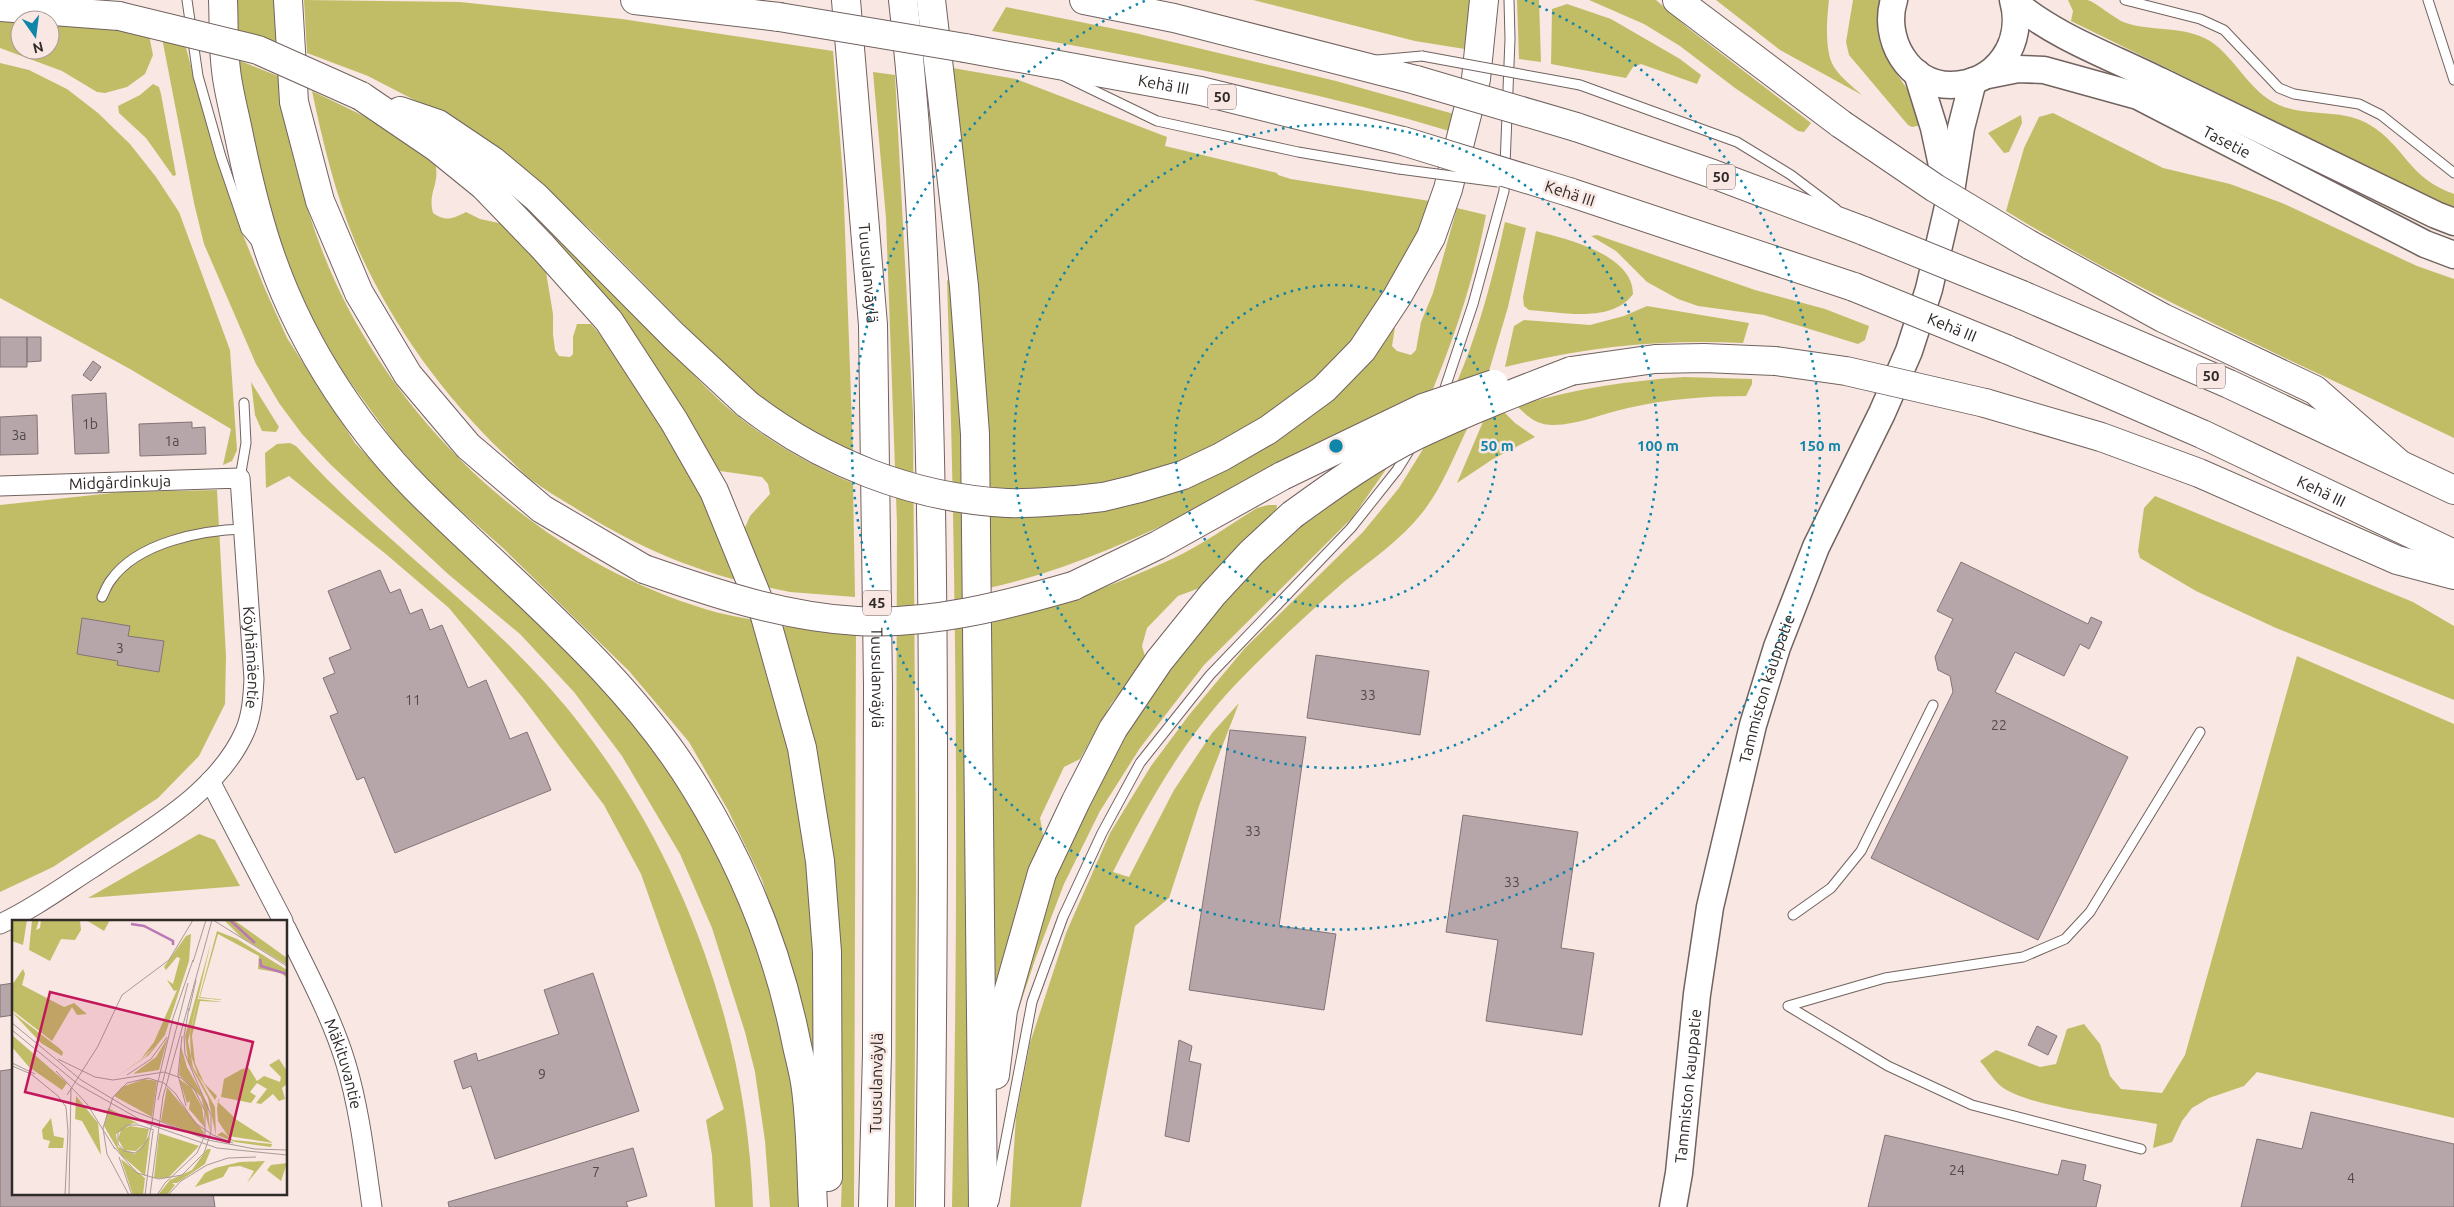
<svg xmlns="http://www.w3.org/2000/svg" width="2454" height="1207" font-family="Ubuntu,sans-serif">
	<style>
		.green { fill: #c1bd67 }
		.building { fill: #b6a6aa; stroke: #837477 }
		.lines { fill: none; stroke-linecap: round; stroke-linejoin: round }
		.service-casing { stroke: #71635f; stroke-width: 11 }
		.minor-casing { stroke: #71635f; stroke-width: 21 }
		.secondary-casing { stroke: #71635f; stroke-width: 29 }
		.trunk-casing { stroke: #71635f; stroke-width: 30 }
		.motorway-casing { stroke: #71635f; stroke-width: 30 }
		.service { stroke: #fff; stroke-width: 9 }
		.minor { stroke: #fff; stroke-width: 19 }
		.secondary { stroke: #fff; stroke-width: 26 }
		.trunk { stroke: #fff; stroke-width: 28 }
		.motorway { stroke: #fff; stroke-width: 28 }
		.service-bridge-casing { stroke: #71635f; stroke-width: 11; stroke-linecap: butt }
		.trunk-bridge-casing { stroke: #71635f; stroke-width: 30; stroke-linecap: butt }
		.motorway-bridge-casing { stroke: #71635f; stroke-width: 30; stroke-linecap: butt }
		.service-bridge { stroke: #fff; stroke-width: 9 }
		.trunk-bridge { stroke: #fff; stroke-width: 28 }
		.motorway-bridge { stroke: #fff; stroke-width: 28 }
		.ring { fill: none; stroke: #0f85aa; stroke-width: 2.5; stroke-dasharray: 2.5 5 }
		.labels { text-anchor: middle; stroke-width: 5; stroke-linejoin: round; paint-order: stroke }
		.number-label { font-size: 14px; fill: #524948 }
		.shield { fill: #f8e7e2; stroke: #6c6360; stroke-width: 1 }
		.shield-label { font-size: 15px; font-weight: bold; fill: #302a28 }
		.street-label { font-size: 16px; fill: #302a28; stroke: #f8e7e2 }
		.inset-river { fill: none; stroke: #bb77b6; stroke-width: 2.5 }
		.inset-road { fill: none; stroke: #a89b98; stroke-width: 1 }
		.view { fill: #c2185b; fill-opacity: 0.15; stroke: #c2185b; stroke-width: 2.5 }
		.inset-edge { fill: none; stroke: #302a28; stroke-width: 2.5 }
		.centre { fill: #0f85aa; stroke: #f8e7e2; stroke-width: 2.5 }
		.ring-label { font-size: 15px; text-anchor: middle; font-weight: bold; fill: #0f85aa; stroke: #f8e7e2; stroke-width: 5; stroke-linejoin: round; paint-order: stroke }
	</style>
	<rect width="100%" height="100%" fill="#f8e7e2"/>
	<path class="green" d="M236,0h40v42l-40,-12z
		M304,0l156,2 162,17 211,32 10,125 10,276 -31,-12 -80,-56 -150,-153 -80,-70 -59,-41 -85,-44 -61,-23z
		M1253,0h222l-4,50 -56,-9z
		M1517,0h22l2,62 -22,-3z
		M1589,0h67l32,28 123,95 -7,9 -6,-1 -63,-43 -55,-42 -36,-22z
		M1716,0h113c-2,18 -5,51 5,67 7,11 18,19 28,28l-82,-45z
		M1853,0h28c-14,43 12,66 33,99 5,7 8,16 12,25l-14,3 -4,-2 -59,-70 -3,-13z
		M2068,0c6,0 13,0 19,0 8,1 27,19 39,23 28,9 57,2 84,18 27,18 38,50 69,64 30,13 63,3 91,20 35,21 38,53 84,69v15l-383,-188 2,-10z
		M1567,4l44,15 69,40 21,16 -4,9 -56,-20 -8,3 -7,11 -75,-14 1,-55z
		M1006,7l129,26 201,48 125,35 -5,17c-151,-46 -308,-74 -464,-102z
		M0,18l20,2v30h30v-29l99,14 4,20 -8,19 -18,13 -22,6 -8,-1 -35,-21 -62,-23z
		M162,38l23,6 29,108 24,71 27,66 22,49 68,105 35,37 98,90 154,158 50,78 41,73 19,48 28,97 12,62 10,121h-32l-5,-66 -10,-69 -10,-40 -33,-104 -32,-74 -58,-98 -48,-64 -54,-58 -72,-60 -117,-109 -29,-31 -23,-31 -23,-39 -52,-120 -10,-41z
		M238,60l40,16c12,78 32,159 69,230 74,141 204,256 358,303 16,5 33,8 49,11 34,110 57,227 61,343 1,39 -1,78 -1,117l-14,-84 -38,-116 -34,-70 -39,-68 -60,-71 -126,-123 -67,-59 -41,-46 -56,-76 -36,-66 -24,-63 -29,-99z
		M0,63l29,7 38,19 31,24 32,31 26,33 23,35 51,138 7,100 -5,11 -9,4 8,-36 -101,-60 -130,-71z
		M947,67l69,12 151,58 -2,9 112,27 1,2 13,4 145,23c-15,27 -30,55 -45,83 -7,12 -12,25 -20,36 -52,68 -147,133 -230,154 -50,14 -102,17 -154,13l-9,-207z
		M873,72l22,3 18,338 3,468 -2,326h-19l2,-683 -11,-306z
		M153,84l6,3 2,7 15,81 -3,1 -27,-38 -27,-25 -1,-7 22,-11z
		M312,91l56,27 66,41c8,25 -7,31 -1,54 13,9 19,6 33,-1l14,7 28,6 37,41 8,48v20l2,16 4,6 11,1 3,-3v-17l4,-13h14c21,23 37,51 55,78 37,57 69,115 94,179 -62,-16 -115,-41 -168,-75 -13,-8 -27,-16 -39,-25 -11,-8 -20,-19 -30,-28 -61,-59 -113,-131 -147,-209 -21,-50 -33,-101 -44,-153z
		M2053,113l110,55 67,16 52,19 135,63 37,13v159c-151,-73 -305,-139 -448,-227l18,-63 15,-31z
		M2021,115l1,8 -13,29 -5,1 -16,-20z
		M504,191l12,4c41,40 82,79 122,119 26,27 50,57 78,83 36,35 91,67 137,86l2,114 -65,-5 -24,-5 -22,-57 6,-14 20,-22 -2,-10 -6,-7 -42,-6 -12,-9 -36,-70 -30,-43z
		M1457,208l29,7c-12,63 -29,115 -53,174 -149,65 -284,163 -444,199l-1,-74 36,2 63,-4 125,-37 28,-13 55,-35 38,-32 38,-37 24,-31 -3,19 5,5 14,4 5,-5 5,-28 12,-29z
		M1505,222l21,6 -18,79 -19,64 -32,11c22,-52 36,-105 48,-160z
		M1536,231c30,8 97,23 97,63 -21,30 -73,18 -104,16l-5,-4 -1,-9z
		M1597,235l158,55 70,19 44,17 -4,14 -7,4 -94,-29 -66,-9 -20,-7 -31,-17 -31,-31 -25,-15z
		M947,280l7,4 11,167 3,756h-16c7,-309 5,-619 -5,-927z
		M1647,306l102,17 -6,20c-81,-4 -159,4 -238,24l9,-41 10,-6 66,5 34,-9z
		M1684,377l68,2v5l-6,12c-41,0 -79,3 -118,12 -24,5 -50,17 -75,17 -16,0 -25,-8 -36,-19 55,-17 110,-25 167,-29z
		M251,382l28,45 -3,5 -14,-1 -7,-16z
		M1503,411l12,12 20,14 -42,22 -36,24 28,-66z
		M1470,423c-15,30 -27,64 -48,90 -21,27 -51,47 -77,68 -38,33 -75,68 -110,104 -52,55 -88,120 -122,187l16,5 45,-87 38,-57 27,-30 -40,103 -30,92 -34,28 -54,281h-71l6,-90 14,-74 36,-110 44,-100 41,-67 38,-51 56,-67 118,-116 36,-44 29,-47z
		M290,443l6,3c73,83 166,147 241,228 133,142 210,340 216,533h-38l-3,-52 -6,-35 18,-11 -83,-235 -37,-69 -81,-107 -74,-90 -62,-53 -98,-79 -23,12 -1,-35 12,-9z
		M1391,462l-38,55 -149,148 -64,83 -40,63 -36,73 -28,73 -19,57c4,-20 7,-40 12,-60 34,-124 104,-252 189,-349 12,-14 23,-30 37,-42 41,-40 89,-70 136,-101z
		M217,490l9,166 -1,48 -26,52 -41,42 -105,69 -53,25v-387l122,-13z
		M2155,496l258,106 41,24v74l-178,-72 -80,-37 -56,-33 -2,-7 6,-43z
		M1268,505h9l-1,7 -71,74 -27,10 -31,32 -5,18 4,14 -35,44 -31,55 -16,8 -24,51 4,22 -53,189 -1,-406c63,-15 123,-37 182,-64 30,-14 57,-34 85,-51z
		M780,626l76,8 -2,573h-13l1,-33z
		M2297,656l157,68v394l-197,-46 -13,14 -35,12 -17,10 -10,13 -10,21 -19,6 4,-24c-36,-7 -128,-17 -155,-37 -8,-6 -15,-18 -22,-26l16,-11 44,17 16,-3 11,-35 17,-5 16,20 10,32 11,13 41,4 23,-38z
		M199,834l16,6 25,46 -152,12z"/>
	<path class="building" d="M0,337h27v30h-27z
		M27,337h14v24l-14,1z
		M93,361l8,6 -10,14 -8,-6z
		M106,393l3,60 -34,1 -3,-59z
		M37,415l1,39 -38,1v-38z
		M192,422v6l13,-1 1,27 -66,2 -1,-32z
		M1961,562l127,62 3,-7 11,5 -13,27 -9,-5 -16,32 -49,-24 -20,40 133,65 -90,183 -167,-82 82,-166 -3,-16 -12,-6 -3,-13 18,-38 -16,-8z
		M380,570l10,23 10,-4 10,25 12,-5 8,21 12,-5 26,63 18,-8 24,59 17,-7 24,58 -156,63 -31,-76 -7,3 -27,-64 8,-3 -15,-35 12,-5 -6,-15 22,-9 -23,-58z
		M82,618l48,8 -2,10 36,5 -5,31 -42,-7 1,-4 -41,-7z
		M1316,655l113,16 -9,64 -113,-17z
		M1230,730l76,7 -27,189 57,8 -12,76 -135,-20z
		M1463,815l115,17 -17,116 33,5 -12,82 -96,-14 12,-81 -52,-8z
		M593,973l46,138 -144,48 -24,-73 -8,3 -9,-28 22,-8 2,8 81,-27 -15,-44z
		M14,983v32l-14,2v-32z
		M2037,1026l20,10 -9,19 -20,-10z
		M1179,1040l13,6 -3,15 12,3 -12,78 -24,-6z
		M14,1069v124h199l2,14h-215v-136z
		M2311,1112l143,32v63h-213l16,-68 45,10z
		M1885,1135l173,40 4,-15 24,5 -3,15 18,5 -5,22h-228z
		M633,1148l14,48 -21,6 2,5h-179l-1,-5z"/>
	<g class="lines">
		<defs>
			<path id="service" d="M187,0l11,76 23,81 25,73 11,13
				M2125,0l75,19 24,11 55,58 15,6 65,10 22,11 73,58
				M2428,0l26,80
				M1377,60l45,-4
				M1064,76l93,45 141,31 101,17
				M1580,85l157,57 54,33 45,34
				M1442,397l31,-93 31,-113 6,-152 -1,-39
				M240,478l6,-35 -2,-40
				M102,597c3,-6 5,-12 9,-17 27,-38 91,-50 134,-51
				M1793,915l38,-27 30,-37 72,-146
				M1788,1006l97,-28 138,-21 42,-18 25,-27 110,-180
				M1788,1006l100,60 84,39 169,44
				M994,1202l38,-200 31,-85 39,-84 38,-70 70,-88 141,-147 46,-58 15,-24"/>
			<g id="minor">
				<path id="s1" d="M0,486l240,-8 14,201c-1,18 -2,36 -9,52 -27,62 -98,100 -151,136 -30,19 -61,42 -94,57"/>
				<path d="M210,781l73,140"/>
				<path id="s2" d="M286,928c21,44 46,89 60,136 14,47 19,95 26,143"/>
			</g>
			<g id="secondary">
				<path d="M1894,0c-12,38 14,85 57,85 46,-1 74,-42 62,-85"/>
				<path d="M2014,2c43,36 96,54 146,79 92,45 184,90 276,134l18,7"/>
				<path d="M1917,73l17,55 12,56"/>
				<path id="s3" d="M1988,75l30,-6 26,1 94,26 287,148 29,11"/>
				<path id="s4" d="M1673,1207l6,-34 18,-179 13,-87 43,-182 24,-78 39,-100 66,-134 27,-62 20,-62 21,-91 11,-70 12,-47"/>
			</g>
			<g id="trunk">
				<path d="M635,0l144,17"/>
				<path d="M1084,0l90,18 242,62"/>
				<path id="s5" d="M965,48l236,43 202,50"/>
				<path d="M1576,127l137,47 151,57"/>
				<path d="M1569,192l285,95"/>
				<path d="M2022,295l207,89 225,106"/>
				<path id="s6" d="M2006,349l196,85 252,120"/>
			</g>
			<g id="motorway">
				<path d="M223,0c1,23 0,47 3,70 2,20 8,41 12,61 9,44 19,87 34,129 32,90 90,177 159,243 92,90 198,175 265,286 48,78 82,162 100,252 3,15 8,31 10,48 5,39 5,79 7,118"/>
				<path d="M288,0l6,102 26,99 39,92 49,82 60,71 74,63 102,60"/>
				<path id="s7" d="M846,0l27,325 5,361 -1,367 -4,154"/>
				<path d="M903,0c19,169 25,339 28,509 4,233 2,465 -1,698"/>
				<path d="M931,0l33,286 11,148 8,773"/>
				<path d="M1677,0l164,124"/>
				<path d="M0,7l119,9"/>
				<path d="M361,96l75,51 48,39 58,60 67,75 65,100 40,70 51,125 37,132 18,113 7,91 1,225"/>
				<path d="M400,111l38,13 55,37 43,36 138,139 73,68"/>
				<path d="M2030,245l133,73 152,72 82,72"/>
				<path d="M1571,371l84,-12 49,-1 71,3"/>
				<path d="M1985,403l116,34 98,36 198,87 57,15"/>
				<path d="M1076,500l27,-3 33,-8 47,-14 38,-18 47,-27 56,-41 38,-39 35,-53 34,-60 17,-48 28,-110 8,-79"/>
				<path d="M1073,586l85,-41 124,-69"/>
				<path d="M995,1075l8,-65 39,-137 34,-72 37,-72 46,-68 54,-67 38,-41 41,-38"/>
			</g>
		</defs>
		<use href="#service" class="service-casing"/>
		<use href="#minor" class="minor-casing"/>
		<use href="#secondary" class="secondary-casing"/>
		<use href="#trunk" class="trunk-casing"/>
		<use href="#motorway" class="motorway-casing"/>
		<use href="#service" class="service"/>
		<use href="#minor" class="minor"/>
		<use href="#secondary" class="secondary"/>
		<use href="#trunk" class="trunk"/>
		<use href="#motorway" class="motorway"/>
		<defs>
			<path id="service-bridge" d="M1422,56l158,29
				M1399,169l99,13"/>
			<g id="trunk-bridge">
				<path d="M779,17l186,31"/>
				<path d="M1416,80l160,47"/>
				<path d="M1403,141l166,51"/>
				<path d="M1864,231l158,64"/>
				<path id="s8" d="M1854,287l152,62"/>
			</g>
			<path id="motorway-bridge" d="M119,16l139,34 103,46
				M1841,124l94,64 95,57
				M1775,361l71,10 139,32
				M747,404c75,58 165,94 260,99 23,1 46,-2 69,-3
				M1282,476l141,-68 71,-24
				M1292,515c40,-29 80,-58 125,-80 50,-24 102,-44 154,-64
				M644,569c69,24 140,48 213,52 73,4 147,-15 216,-35"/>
		</defs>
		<use href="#service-bridge" class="service-bridge-casing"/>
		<use href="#trunk-bridge" class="trunk-bridge-casing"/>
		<use href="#motorway-bridge" class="motorway-bridge-casing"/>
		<use href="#service-bridge" class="service-bridge"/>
		<use href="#trunk-bridge" class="trunk-bridge"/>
		<use href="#motorway-bridge" class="motorway-bridge"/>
	</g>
	<g class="ring">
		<circle cx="1336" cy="446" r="161"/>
		<circle cx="1336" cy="446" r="322"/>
		<path d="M1525 0A484 484 0 1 1 1147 0"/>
	</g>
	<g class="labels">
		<g class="number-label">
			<text x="90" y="429">1b</text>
			<text x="19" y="440">3a</text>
			<text x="172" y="446">1a</text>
			<text x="120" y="653">3</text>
			<text x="1368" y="700">33</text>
			<text x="413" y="705">11</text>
			<text x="1999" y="730">22</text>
			<text x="1253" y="836">33</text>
			<text x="1512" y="887">33</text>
			<text x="542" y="1079">9</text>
			<text x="1957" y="1175">24</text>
			<text x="596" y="1177">7</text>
			<text x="2351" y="1183">4</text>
		</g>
		<g class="shield">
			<rect x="1208" y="84.5" width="28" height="25" rx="4"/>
			<rect x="1707" y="164.5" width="28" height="25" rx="4"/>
			<rect x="2197" y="363.5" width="28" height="25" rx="4"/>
			<rect x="863" y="590.5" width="28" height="25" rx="4"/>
		</g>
		<g class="shield-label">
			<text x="1222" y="102">50</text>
			<text x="1721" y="182">50</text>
			<text x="2211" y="381">50</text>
			<text x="877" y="608">45</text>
		</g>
		<g class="street-label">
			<text dy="6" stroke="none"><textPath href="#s5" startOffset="202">Kehä III</textPath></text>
			<text dy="6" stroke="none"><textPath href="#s3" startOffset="254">Tasetie</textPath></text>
			<text transform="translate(1570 193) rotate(18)" y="6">Kehä III</text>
			<text dy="6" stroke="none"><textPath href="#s7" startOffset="274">Tuusulanväylä</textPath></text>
			<text dy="6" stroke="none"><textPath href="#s8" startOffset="106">Kehä III</textPath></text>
			<text dy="6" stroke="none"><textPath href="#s1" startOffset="120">Midgårdinkuja</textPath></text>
			<text dy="6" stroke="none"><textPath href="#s6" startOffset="346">Kehä III</textPath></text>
			<text dy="6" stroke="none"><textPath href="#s1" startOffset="420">Köyhämäentie</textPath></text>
			<text dy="6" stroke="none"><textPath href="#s7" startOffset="679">Tuusulanväylä</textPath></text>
			<text dy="6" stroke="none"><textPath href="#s4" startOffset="528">Tammiston kauppatie</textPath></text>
			<text dy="6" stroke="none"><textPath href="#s2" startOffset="148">Mäkituvantie</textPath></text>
			<text transform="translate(876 1083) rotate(-89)" y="6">Tuusulanväylä</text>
			<text dy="6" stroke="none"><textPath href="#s4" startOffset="122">Tammiston kauppatie</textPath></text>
		</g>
	</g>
	<g transform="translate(12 920)">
		<rect width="275" height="275" fill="#f8e7e2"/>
		<path d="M0,0h15l-4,25 -11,-4zM20,0h7l-3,10 4,-2 1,-8h39l1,10 -6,10 -14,-1 -11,22 -21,-11zM74,0h24l-6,11zM212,0h10l53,38v7l-46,-28zM205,11l20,8 50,31v8l-6,-5 -23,-4 1,-13 -41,-22 -18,63 26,3 -27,-2zM179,14l-2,27 -24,74 -16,20 -33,22 29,-20 9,-10 -13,12 13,-17 23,-52 -3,1 -7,-11 6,4 7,-26 -3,-1 -11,13 -2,-3 22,-31zM199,22l-23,99 5,26 22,40 1,29 -8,-38 -20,-37 -3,-25zM11,49l2,5 -3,11 42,22 10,-4 13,11 -10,1 -5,-8 -20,34 -40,-31v-25zM186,79l26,3 -24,-1 -8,35 3,27 9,20 13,13 -2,4 -17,-25 -7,-19 -1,-22zM0,92l47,36 4,4 -1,4 -21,-13zM0,115l55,48 -5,7 -33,-23 -17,-20zM156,117l-9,33 -26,4 23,-17zM169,126l6,21 21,38 2,27 -9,-35 -22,-22zM267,139l8,12v13l-5,4 3,11 -6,2 -6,-7 -12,10 -5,-1 11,-14 -10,-6 -7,9 6,4 -5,7 -30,-6 3,-18 18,-10 7,-1 8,13 7,-5 16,6 1,-5 -12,-12zM132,159l13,2 -5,36 -38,-21 8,-9zM167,159l12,8 11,20 3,21 -16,-19 1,-8 -3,2zM155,167l37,45 -1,5 -42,-16zM64,176l22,27 3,32 -19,-34 -7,-2zM208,179l-2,3 19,18 36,23 -45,-7 -10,-15 -1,-12 1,-9zM96,188l31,16 -6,-1 -17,11 2,13 17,7 15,-18 -5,40 -24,-21 -17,-29zM39,198l3,18 10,2 -1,10h-15l2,-7 -7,-2 -1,-9zM118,206l19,3 -3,12 -10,10 -12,-1 -6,-11 3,-9zM210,212l11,8 39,4 -1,3 -36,-5 -18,-7zM147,213l40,13 -31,32h-14zM195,229h4l-6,15 -28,19h-5l3,2 -8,10h-9l12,-15 22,-10zM109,239l24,19 -2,17h-10zM253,241l-18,22 7,-12 -14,-5 -11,1 -6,10 -28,10 10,-14 10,-5 25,-6zM275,243l-6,18 -14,-11 4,-5z" fill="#c1bd67"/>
		<path class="inset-river" d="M218,0l25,23M119,4l13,2 29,15v4M248,39l1,7 26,8"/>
		<path class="inset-road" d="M201,0l74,46M181,42l13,-42M177,91l7,-31M0,103l69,57 50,30 77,30 47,9 32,1M0,110l67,55 69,39 69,24 70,7M170,116l-4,39 8,31M46,139l37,18 18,3 51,-8 17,6 13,11 11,22v24l-8,18 -32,30 -8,12M0,143l23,11M0,146l19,8 27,22 8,11 2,24 -3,64M44,151l31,33 28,45M115,155l24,-16 16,-22M55,175l31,-49 24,-51 47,-35 24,-40M146,180l30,-117M142,210l-9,-3 -7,-2h-11l-9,7v12l6,7 11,2 8,-6 6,-11 1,-4 2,-9 5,-37 16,-68 20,-58M102,227l23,26 22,6 23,-4 22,-22 7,-21v-17l-26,-61 -1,-18 5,-28M107,237l13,38M57,275l2,-107M117,275l-22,-41 -4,-26 10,-31 14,-14 21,-5 16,5 11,10 20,30 18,12 20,8M133,275l8,-64M138,275l13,-98 49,-177M156,275l13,-14 26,-16 21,-7 28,-1"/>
		<path class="view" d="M38,72l203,50 -24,100 -204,-50z"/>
		<rect width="275" height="275" class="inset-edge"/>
	</g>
	<circle cx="1336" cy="446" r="8" class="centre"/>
	<g class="ring-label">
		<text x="1497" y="451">50 m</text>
		<text x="1658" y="451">100 m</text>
		<text x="1820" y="451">150 m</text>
	</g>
	<g transform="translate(35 35) rotate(166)"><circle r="24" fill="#f8e7e2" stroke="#a89b98"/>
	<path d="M0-4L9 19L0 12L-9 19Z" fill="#0f85aa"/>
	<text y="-8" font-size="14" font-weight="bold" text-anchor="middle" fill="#302a28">N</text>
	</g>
</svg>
